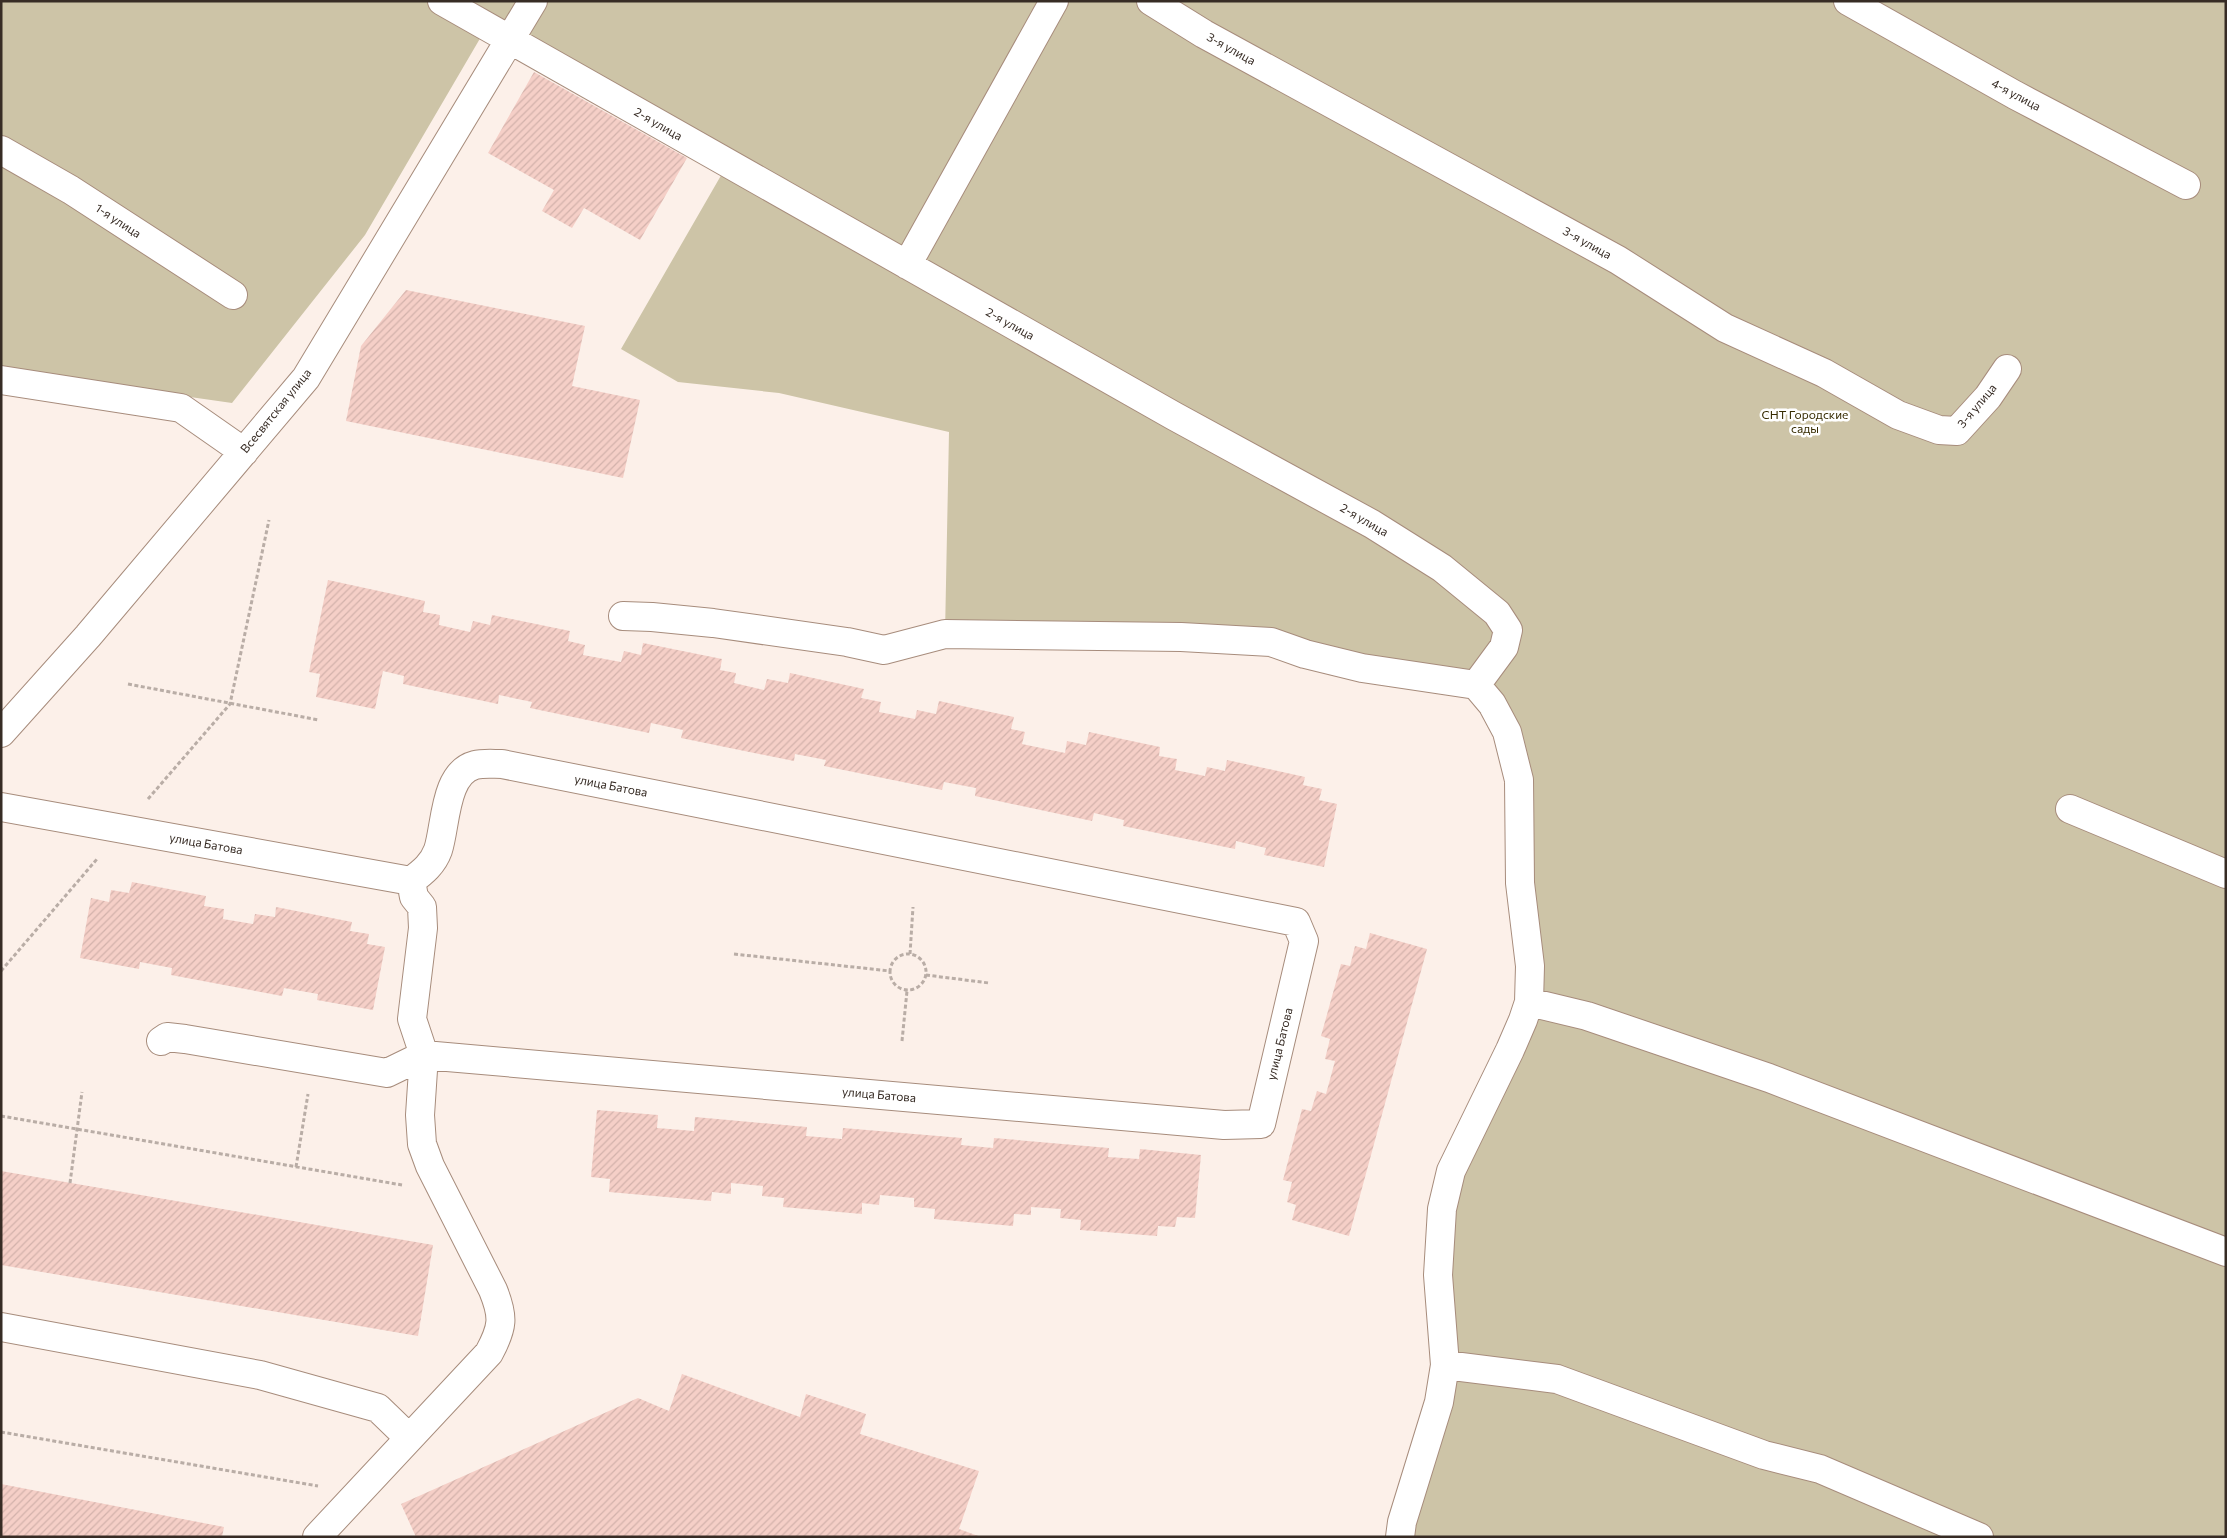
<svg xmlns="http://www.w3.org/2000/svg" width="2227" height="1538" font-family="Commissioner,sans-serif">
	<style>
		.garden { fill: #cdc4a7 }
		.building { fill: url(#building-hatch) }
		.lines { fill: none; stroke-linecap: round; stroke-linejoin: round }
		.minor-casing { stroke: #a78c7c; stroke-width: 30 }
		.path { stroke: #b9ada6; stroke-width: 3; stroke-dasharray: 4 2.5; stroke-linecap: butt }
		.minor { stroke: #fff; stroke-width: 28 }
		.labels { text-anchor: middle; stroke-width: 5; stroke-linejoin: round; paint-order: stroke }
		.street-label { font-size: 12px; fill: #372c25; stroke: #fff }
		.park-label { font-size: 12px; fill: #362b01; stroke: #fff }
	</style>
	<defs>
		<pattern id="building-hatch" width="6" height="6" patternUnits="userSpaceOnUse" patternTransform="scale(1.25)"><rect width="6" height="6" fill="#f5cfc7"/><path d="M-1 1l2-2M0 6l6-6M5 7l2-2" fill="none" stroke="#d3b2ab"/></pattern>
	</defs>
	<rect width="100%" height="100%" fill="#fcf0e9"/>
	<path class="garden" d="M1,1h2225v1536h-826l39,-135 3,-193 81,-189 -4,-240 -43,-95 -171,-31 -360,-20 4,-202 -170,-39 -101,-11 -57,-33 102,-177 -238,-142 -120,205 -133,168 -231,-33z"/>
	<path class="building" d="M534,72l153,86 -47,82 -56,-32 -12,20 -30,-17 12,-21 -66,-37z
		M406,290l179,36 -13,60 68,14 -17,78 -277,-57 15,-75z
		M328,580l97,21 -2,11 17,3 -1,10 31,7 3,-11 17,4 2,-10 78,16 -2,10 17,4 -2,10 38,7 3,-11 17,4 2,-12 79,16 -2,11 16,3 -2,10 30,7 3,-11 21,4 2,-10 74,16 -3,9 20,4 -2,10 36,7 2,-9 19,4 3,-13 75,16 -3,12 14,3 -3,12 43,9 2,-12 19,4 3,-13 71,15 -1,9 18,3 -2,11 30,6 2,-9 18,4 2,-11 78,17 -2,8 19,4 -3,11 18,4 -13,63 -60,-12 2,-7 -30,-7 -1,8 -112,-23 1,-6 -30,-7 -2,8 -117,-25 1,-8 -32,-6 -2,8 -118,-24 2,-6 -31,-6 -1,7 -113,-23 2,-8 -32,-7 -2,10 -119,-25 2,-6 -33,-7 -1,9 -95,-20 1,-8 -21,-5 -8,38 -59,-12 4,-23 -11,-2z
		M132,882l74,14 -2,10 20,3 -1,10 30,5 2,-10 20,3 1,-10 76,15 -2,9 19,3 -2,10 18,3 -12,63 -56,-10 1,-6 -34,-6 -2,8 -111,-21 1,-7 -32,-6 -1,7 -59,-11 11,-60 18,4 2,-12 18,3z
		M1370,933l57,16 -78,287 -57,-16 4,-15 -9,-3 5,-20 -9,-2 19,-71 9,2 6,-20 9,3 9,-33 -10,-2 5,-20 -9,-3 20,-72 9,2 5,-20 11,3z
		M597,1110l61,5 -1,13 37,3 1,-14 112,10 -1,9 36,3 1,-11 119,10 -1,7 32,3 1,-10 115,10 -1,9 31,2 1,-10 61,6 -6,63 -18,-1 -2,10 -17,-1 -1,10 -77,-6 1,-10 -21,-2 1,-9 -30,-2v8l-17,-1 -1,12 -79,-7 1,-10 -21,-2v-9l-34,-3 -1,10 -17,-2v11l-79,-7 1,-9 -22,-2 1,-10 -32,-3v11l-19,-2 -1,9 -102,-9 1,-13 -19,-2z
		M1,1171l432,74 -15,91 -417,-71z
		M682,1374l118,43 6,-23 60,20 -6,20 119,37 -20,58 22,8h-565l-15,-33 237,-106 31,13z
		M1,1484l223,43 -2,10h-221z"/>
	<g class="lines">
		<defs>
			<path id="minor" d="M442,1l732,415 198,108 70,44 55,45 11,17 -4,17 -28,38
				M1151,1l53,33 414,226 107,68 99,45 74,42 41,15 18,1 31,-34 19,-28
				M1848,1l167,94 171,90
				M1,150l70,40 162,105
				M907,265l147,-264
				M1,380l180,28 63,44
				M623,616l29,1 61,6 134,19 37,8 61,-16 236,3 90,5 34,12 57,14 114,17 16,19 15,28 12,48 1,103 10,83 -1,36 -6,18 -13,30 -59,121 -9,38 -4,66 7,90 -6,37 -37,120 -2,15
				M1,733l87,-97 218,-258 227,-377
				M1,807l410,74 3,16 8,10 1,21 -11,91 12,36 -4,60 2,29 8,22 63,124c11,27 10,37 -4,63l-172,184
				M2070,809l156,65
				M411,881c12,-9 22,-17 27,-31 8,-24 6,-77 37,-85 8,-2 18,-1 27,-1l794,158 8,19 -43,183 -37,1 -800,-70
				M1529,1002l58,14 182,62 457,174
				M161,1041l6,-4 18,2 202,34 37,-18
				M1,1327l259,48 118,33 31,30
				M1445,1365l112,14 207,76 56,14 159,68"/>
		</defs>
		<use href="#minor" class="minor-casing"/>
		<path class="path" d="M128,684l191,36
			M148,799l82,-95 39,-184
			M890 972a18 18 0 1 1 36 0a18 18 0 1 1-36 0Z
			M734,954l156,17
			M910,954l3,-47
			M1,971l96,-112
			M926,975l63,8
			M902,1041l5,-50
			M1,1116l401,69
			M296,1167l12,-73
			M70,1183l12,-91
			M1,1432l317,54"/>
		<use href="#minor" class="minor"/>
	</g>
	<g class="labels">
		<g class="street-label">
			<text transform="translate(1231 49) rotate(29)" y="4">3-я улица</text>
			<text transform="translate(2016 95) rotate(28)" y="4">4-я улица</text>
			<text transform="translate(658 124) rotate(30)" y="4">2-я улица</text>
			<text transform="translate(118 221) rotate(33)" y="4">1-я улица</text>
			<text transform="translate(1587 243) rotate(29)" y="4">3-я улица</text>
			<text transform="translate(1010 324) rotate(29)" y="4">2-я улица</text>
			<text transform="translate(1977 406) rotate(-50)" y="4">3-я улица</text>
			<text transform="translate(276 411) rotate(-51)" y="4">Всесвятская улица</text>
			<text transform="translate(1364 520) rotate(30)" y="4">2-я улица</text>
			<text transform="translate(611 786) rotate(11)" y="4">улица Батова</text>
			<text transform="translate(206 844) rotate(10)" y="4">улица Батова</text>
			<text transform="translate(1280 1044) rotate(-76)" y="4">улица Батова</text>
			<text transform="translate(879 1095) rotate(5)" y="4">улица Батова</text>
		</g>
		<g class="park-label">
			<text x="1805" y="419">СНТ Городские<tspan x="1805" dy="14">сады</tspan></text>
		</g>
	</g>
	<rect width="2227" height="1538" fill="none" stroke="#372c25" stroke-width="5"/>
</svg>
